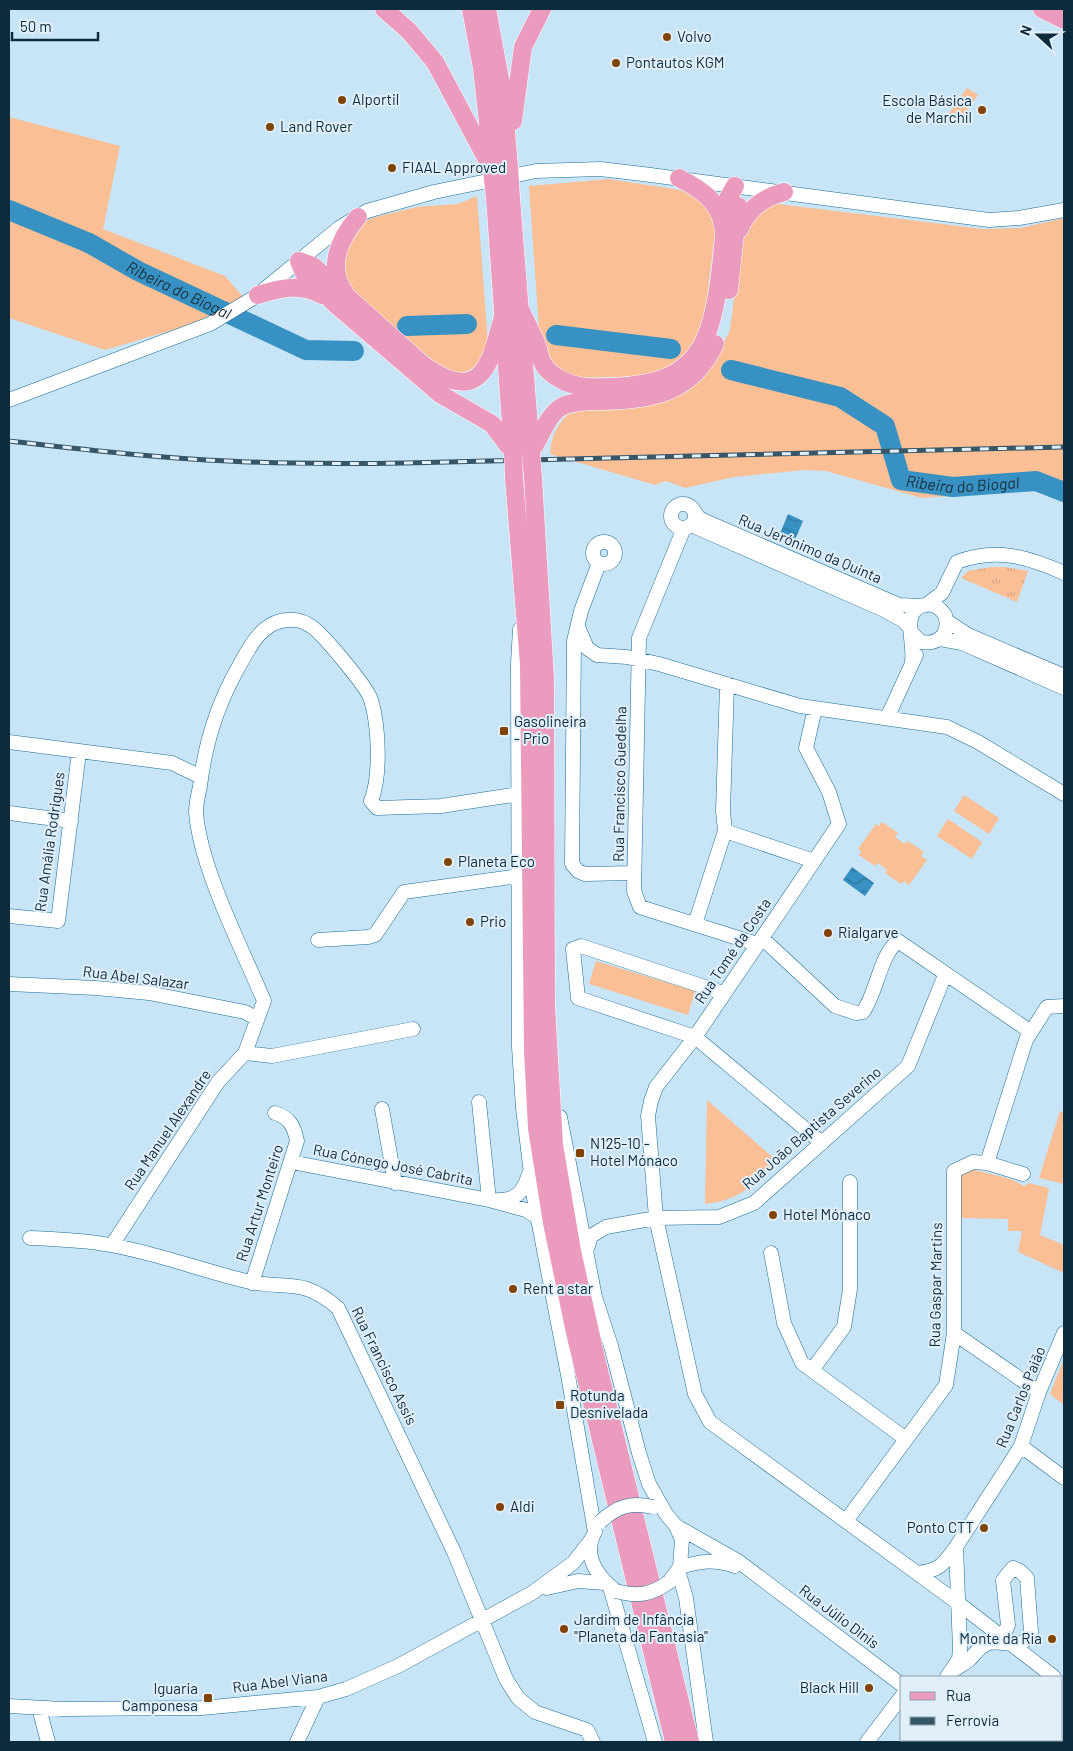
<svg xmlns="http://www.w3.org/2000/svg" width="1073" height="1751" font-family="Barlow,sans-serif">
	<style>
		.grass { fill: #fabf95 }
		.park { fill: url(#park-tufts) }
		.water { fill: url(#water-waves) }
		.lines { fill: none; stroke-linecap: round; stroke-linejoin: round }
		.river { stroke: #3791c2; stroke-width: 20 }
		.minor-casing { stroke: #1b6c96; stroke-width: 15 }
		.major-casing { stroke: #fff; stroke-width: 19 }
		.minor { stroke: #fff; stroke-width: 14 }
		.major { stroke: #eb9bbd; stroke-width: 18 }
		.rail-casing { stroke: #375668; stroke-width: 5 }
		.rail { stroke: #e1eff8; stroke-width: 3; stroke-dasharray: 9; stroke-linecap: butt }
		.minor-bridge-casing { stroke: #1b6c96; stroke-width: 15; stroke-linecap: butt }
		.major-bridge-casing { stroke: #fff; stroke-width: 19; stroke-linecap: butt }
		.minor-bridge { stroke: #fff; stroke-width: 14 }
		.major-bridge { stroke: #eb9bbd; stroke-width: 18 }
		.poi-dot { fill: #814303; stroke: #e1eff8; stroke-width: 2 }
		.labels { text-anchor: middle; stroke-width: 4; stroke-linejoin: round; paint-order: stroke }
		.poi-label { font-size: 15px; fill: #0c2c3e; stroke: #e1eff8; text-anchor: start }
		.street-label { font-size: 15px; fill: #0c2c3e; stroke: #e1eff8 }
		.water-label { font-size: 16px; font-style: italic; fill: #1a2e3a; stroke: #e1eff8 }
	</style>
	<defs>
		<pattern id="park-tufts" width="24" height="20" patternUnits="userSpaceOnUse" patternTransform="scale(1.25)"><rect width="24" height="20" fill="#fabf95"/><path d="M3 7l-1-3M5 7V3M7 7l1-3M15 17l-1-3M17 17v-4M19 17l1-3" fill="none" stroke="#d5a482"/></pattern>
		<pattern id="water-waves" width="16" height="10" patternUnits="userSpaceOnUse" patternTransform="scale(1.25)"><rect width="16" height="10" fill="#3791c2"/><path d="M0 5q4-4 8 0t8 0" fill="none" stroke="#2d779f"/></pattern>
	</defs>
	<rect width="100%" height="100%" fill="#c8e4f7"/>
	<path class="grass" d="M967,88l11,7 -21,29 -10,-8z
		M9,117l111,29 -17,83 122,47 19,22 -48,25 -91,27 -96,-32z
		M609,179l71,11 16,7 12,13 8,15 -12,96 -7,19 -15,17 -17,11 -19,8 -67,2 -25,-11 -14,-24 -11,-157z
		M477,196l11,148c-11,25 -19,35 -47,23l-89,-74 -9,-17 -1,-22 12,-24 17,-12 46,-11 41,-3z
		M778,204l205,25 38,-1 43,-10v285l-29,-13 -113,8 -96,-27 -21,-1 -71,7 -49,11 -19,-7 -11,4 -105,-31c1,-17 6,-27 17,-39l148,-54 15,-31 12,-94 19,-26z
		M964,795l35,23 -10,16 -35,-23z
		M948,819l34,23 -10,17 -35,-23z
		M882,822l16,11 -3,4 10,7 3,-3 16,11 -3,4 6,4 -18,25 -5,-4 -3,3 -16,-11 2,-3 -9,-7 -3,3 -16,-11 2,-4 -3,-2 18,-25 3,2z
		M596,961l99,30 -7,24 -99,-31z
		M707,1100l70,61c-25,24 -35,39 -72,43z
		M1060,1111l4,2v71l-25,-6z
		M971,1169l40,10 13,7 5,-3 20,5 -9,47 24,10v28l-46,-21 4,-21h-14v-12l-49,-1 1,-46z
		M1064,1359v46l-14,-11z"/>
	<path class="park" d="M992,567h13l23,4 -11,31 -56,-24 7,-7z"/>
	<path class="water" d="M788,514l15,7 -9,21 -15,-6z
		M852,867l22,16 -9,13 -22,-16z"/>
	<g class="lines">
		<g class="river">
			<path id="s1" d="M9,210l80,33 49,28 168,79 48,1"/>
			<path d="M407,326l60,-2"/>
			<path d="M556,335l115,14"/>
			<path id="s2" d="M731,370l109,27 45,29 16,54 52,7 83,-6 28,11"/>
		</g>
		<defs>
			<path id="minor" d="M9,400l201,-76 45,-27 84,-69 28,-17 67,-19 102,-21 64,-2 43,5 346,46 30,-2 45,-8
				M671 516a12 12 0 1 1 24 0a12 12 0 1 1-24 0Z
				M692,508l7,10 8,4 192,83 22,1
				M691,525l193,85 20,11 5,6
				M684,528l-45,110 -5,253 6,16 117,37
				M593 553a11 11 0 1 1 22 0a11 11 0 1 1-22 0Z
				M599,563l-18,48 -7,30 -2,223 6,7 7,3 49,-1
				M926,605l16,-12 15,-31c39,-15 71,-5 107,11
				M947,621l21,14 96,41
				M578,627l9,21 10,7 30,2 32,7 141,42 147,21 31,15 86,52
				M520,629l-2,34 1,384 4,61 11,90 34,177 27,157
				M911,632l10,10c18,3 30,-9 24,-27 -5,-7 -11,-12 -20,-10 -25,4 -10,38 -13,56
				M940,639l22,4 102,45
				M815,708l-9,40 23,44 10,32 -144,213 -39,50 -5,14 -3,15 8,102 39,176 15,28 248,181 96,74
				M887,718l29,-63
				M9,742l163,21 29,14
				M9,813l62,8
				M725,831l89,30
				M9,916l49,5 21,-169
				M695,924l30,-93 -2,-20 4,-127
				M762,938l73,68 21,7 7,-1c14,-20 17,-57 35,-71l133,91 16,-25 17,-1
				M318,940l50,-3 7,-2 29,-43 115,-16
				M9,984l87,4 53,5 96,19 12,7
				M723,993l-142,-47 -8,3 5,49 117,39 127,106
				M245,1053l19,-52c-22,-53 -64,-133 -68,-189 0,-8 2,-17 4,-26 5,-42 17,-81 38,-118 11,-20 23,-46 49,-48 7,-1 16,1 22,5 11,5 59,63 62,75 8,26 10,76 0,101l6,7 64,-2 78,-12
				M479,1102l10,98
				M382,1109l13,74
				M560,1117l35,180 16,49 28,107 10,31 17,30 10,12 6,14 -2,27 -11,15
				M291,1162l198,38 37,10 11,7
				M987,1163l36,11
				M498,1200c19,0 25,-8 31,-26
				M30,1238c27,1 54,2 80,7 46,8 91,25 136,36 42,10 55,-5 92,27l116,244 52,127 12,19 17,14 52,18 6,12
				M112,1245l106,-163 27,-29 27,3 141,-27
				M586,1252l5,-16 15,-9 50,-9 63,-1 35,-14 154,-137 37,-91
				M771,1253l13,70 18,40 104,76
				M252,1283l45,-142c-3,-15 -7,-23 -22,-28
				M954,1333l85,59
				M812,1370l32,-43 6,-38v-107
				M1021,1446l43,32
				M846,1521l100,-136 8,-52v-162l19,-9 14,1 39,-123 5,-8
				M676,1526l62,35 164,124
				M593,1536c-10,22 7,43 23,55
				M680,1567c22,-6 32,-8 55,-1
				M678,1570l8,28 20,144
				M917,1573c22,-2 26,-8 39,-26
				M610,1587l45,155
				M547,1588l31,-7 27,2
				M952,1671c6,-4 12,-7 17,-11 7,-7 11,-15 21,-17 16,-3 33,9 41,-11l-4,-54 -7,-7 -7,-3 -10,12 5,45 -5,13
				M947,1677l12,-18 1,-10 -4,-102 65,-101 18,-54 25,-59
				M9,1706l54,3 139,-1 116,-11 28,-8 52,-23 134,-73 41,-30 18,-23
				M39,1708l9,34
				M969,1740l3,2
				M297,1742l21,-45
				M867,1742l35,-46"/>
			<path id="major" d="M384,9l25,22 26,31 57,107
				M471,9l11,59 10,91
				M487,9l16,86 6,72
				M1042,9l22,11
				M513,121l10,-74 19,-38
				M679,178c21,11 41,23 44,49
				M495,198l18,254
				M511,198l20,254
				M739,230c9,-21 23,-32 45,-38
				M299,261l14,5 109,98c61,44 68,-1 82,-51
				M299,261l5,12 31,31 105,90 52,30 21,28
				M729,290l9,-84
				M345,293c-19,-26 -5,-55 13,-76
				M258,295c22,-7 43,-12 64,0
				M520,309c5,10 10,21 15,31 5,12 5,25 16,33 18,15 39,15 61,14 37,-2 74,-8 92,-46 17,-37 19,-100 23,-141l8,-14
				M531,452c9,-14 16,-36 30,-45 11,-6 30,-6 42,-6 50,-1 89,-8 112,-57
				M514,478l15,186 4,387 4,77 15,95 24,114 98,405
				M533,478l12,200 1,328 8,139 18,106 23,103 95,388"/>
		</defs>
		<use href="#minor" class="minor-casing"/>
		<use href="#major" class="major-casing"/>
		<use href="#minor" class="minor"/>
		<use href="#major" class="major"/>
		<defs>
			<path id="rail" d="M9,441c73,8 145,17 219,20 59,3 118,3 178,2l658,-16"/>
		</defs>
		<use href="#rail" class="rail-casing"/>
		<use href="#rail" class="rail"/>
		<defs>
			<path id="minor-bridge" d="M600,1522c17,-16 31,-20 53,-15
				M616,1591c21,6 35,4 53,-9"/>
			<path id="major-bridge" d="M509,167l2,31
				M492,169l3,29
				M513,452l1,26
				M531,452l2,26"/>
		</defs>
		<use href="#minor-bridge" class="minor-bridge-casing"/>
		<use href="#major-bridge" class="major-bridge-casing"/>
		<use href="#minor-bridge" class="minor-bridge"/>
		<use href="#major-bridge" class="major-bridge"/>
	</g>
	<g class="poi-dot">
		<circle cx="667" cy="37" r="5"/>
		<circle cx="616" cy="63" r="5"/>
		<circle cx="342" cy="100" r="5"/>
		<circle cx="982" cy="110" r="5"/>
		<circle cx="270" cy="127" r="5"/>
		<circle cx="392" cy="168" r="5"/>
		<rect x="499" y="726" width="10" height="10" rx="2.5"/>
		<circle cx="448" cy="862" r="5"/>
		<circle cx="470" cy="922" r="5"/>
		<circle cx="828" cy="933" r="5"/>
		<rect x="575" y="1148" width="10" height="10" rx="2.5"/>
		<circle cx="773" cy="1215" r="5"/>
		<circle cx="513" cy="1289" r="5"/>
		<rect x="555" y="1400" width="10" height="10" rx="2.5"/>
		<circle cx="500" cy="1507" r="5"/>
		<circle cx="984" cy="1528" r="5"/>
		<circle cx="564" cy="1629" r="5"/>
		<circle cx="1052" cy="1639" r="5"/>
		<circle cx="869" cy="1688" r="5"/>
		<rect x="203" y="1693" width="10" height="10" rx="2.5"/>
	</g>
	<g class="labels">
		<g class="poi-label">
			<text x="677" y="42">Volvo</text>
			<text x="626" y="68">Pontautos KGM</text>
			<text x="352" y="105">Alportil</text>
			<text x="972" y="106" text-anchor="end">Escola Básica<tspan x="972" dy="17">de Marchil</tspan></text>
			<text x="280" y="132">Land Rover</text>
			<text x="402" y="173">FIAAL Approved</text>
			<text x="514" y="727">Gasolineira<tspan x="514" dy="17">- Prio</tspan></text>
			<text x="458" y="867">Planeta Eco</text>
			<text x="480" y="927">Prio</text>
			<text x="838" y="938">Rialgarve</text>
			<text x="590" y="1149">N125-10 -<tspan x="590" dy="17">Hotel Mónaco</tspan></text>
			<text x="783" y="1220">Hotel Mónaco</text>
			<text x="523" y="1294">Rent a star</text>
			<text x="570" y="1401">Rotunda<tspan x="570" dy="17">Desnivelada</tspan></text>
			<text x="510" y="1512">Aldi</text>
			<text x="974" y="1533" text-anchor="end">Ponto CTT</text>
			<text x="574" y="1625">Jardim de Infância<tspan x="574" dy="17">"Planeta da Fantasia"</tspan></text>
			<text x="1042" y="1644" text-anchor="end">Monte da Ria</text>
			<text x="859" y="1693" text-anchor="end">Black Hill</text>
			<text x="198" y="1694" text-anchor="end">Iguaria<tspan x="198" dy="17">Camponesa</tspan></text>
		</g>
		<g class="street-label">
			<text transform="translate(810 549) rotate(23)" y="5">Rua Jerónimo da Quinta</text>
			<text transform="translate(620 784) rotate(-89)" y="5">Rua Francisco Guedelha</text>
			<text transform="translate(50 842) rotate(-82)" y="5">Rua Amália Rodrigues</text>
			<text transform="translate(733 951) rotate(-56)" y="5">Rua Tomé da Costa</text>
			<text transform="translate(136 978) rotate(7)" y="5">Rua Abel Salazar</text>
			<text transform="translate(812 1128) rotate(-41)" y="5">Rua João Baptista Severino</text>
			<text transform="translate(168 1130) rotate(-56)" y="5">Rua Manuel Alexandre</text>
			<text transform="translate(393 1165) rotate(11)" y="5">Rua Cónego José Cabrita</text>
			<text transform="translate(260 1203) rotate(-72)" y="5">Rua Artur Monteiro</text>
			<text transform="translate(936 1285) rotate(-89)" y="5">Rua Gaspar Martins</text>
			<text transform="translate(384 1366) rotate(64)" y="5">Rua Francisco Assis</text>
			<text transform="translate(1021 1397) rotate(-68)" y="5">Rua Carlos Paião</text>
			<text transform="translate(839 1617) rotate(37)" y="5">Rua Júlio Dinis</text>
			<text transform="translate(280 1682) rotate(-7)" y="5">Rua Abel Viana</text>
		</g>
		<g class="water-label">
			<text dy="6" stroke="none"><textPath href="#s1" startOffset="188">Ribeira do Biogal</textPath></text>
			<text dy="6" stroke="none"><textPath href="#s2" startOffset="284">Ribeira do Biogal</textPath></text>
		</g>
	</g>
	<rect width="1073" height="1751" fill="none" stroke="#0c2c3e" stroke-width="20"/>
	<rect x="900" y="1676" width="162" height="65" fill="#e1eff8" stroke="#8ca1ae"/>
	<rect x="910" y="1692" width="25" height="8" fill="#eb9bbd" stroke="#8ca1ae"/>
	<text x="946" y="1701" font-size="15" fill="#0c2c3e">Rua</text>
	<rect x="910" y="1717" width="25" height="8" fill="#375668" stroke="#8ca1ae"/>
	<text x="946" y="1726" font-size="15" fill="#0c2c3e">Ferrovia</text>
	<g transform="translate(1038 35) rotate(291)" stroke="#e1eff8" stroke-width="4" paint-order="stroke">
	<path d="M0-4L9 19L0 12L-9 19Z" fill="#0c2c3e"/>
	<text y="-8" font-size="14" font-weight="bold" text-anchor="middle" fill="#0c2c3e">N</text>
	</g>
	<path d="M12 32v8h86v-8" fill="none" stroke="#0c2c3e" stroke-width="2.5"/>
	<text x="20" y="32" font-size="15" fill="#0c2c3e" stroke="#e1eff8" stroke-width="4" paint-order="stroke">50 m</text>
</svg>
